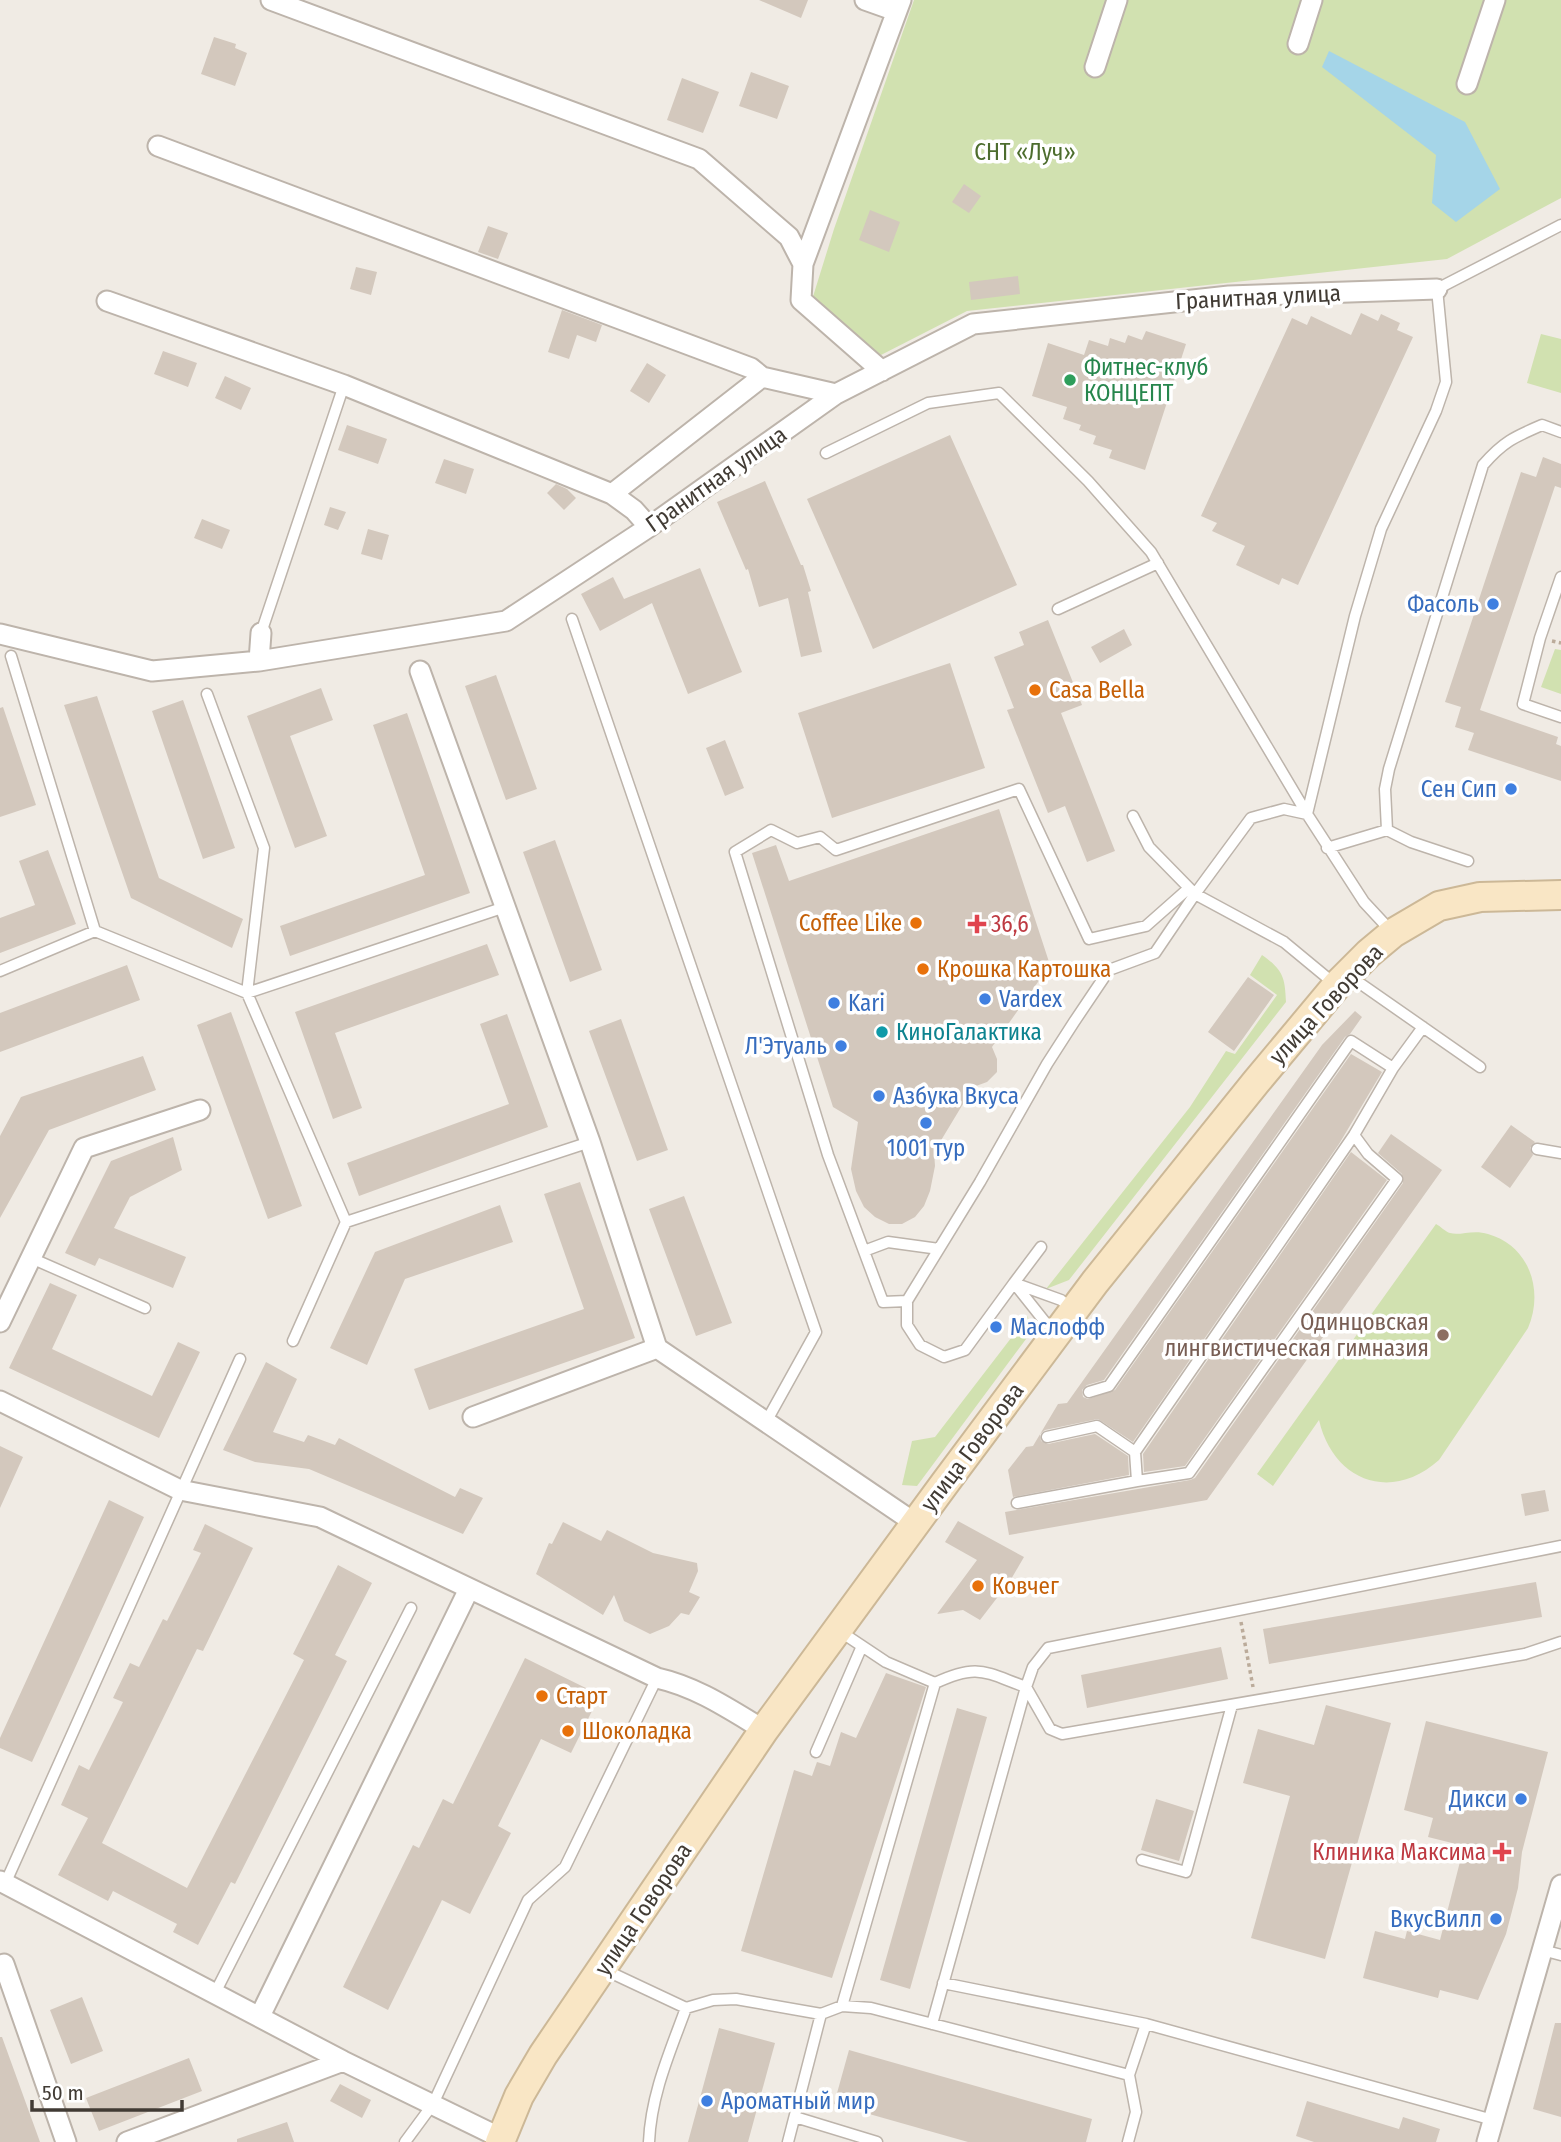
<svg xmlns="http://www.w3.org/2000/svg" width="1561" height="2142" font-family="'Fira Sans Condensed',sans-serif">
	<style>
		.green { fill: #d1e1b0 }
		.water { fill: #a5d5e8 }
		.building { fill: #d3c8bd }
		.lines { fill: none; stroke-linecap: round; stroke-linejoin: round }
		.lane-casing { stroke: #bdb4ab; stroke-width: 13 }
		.street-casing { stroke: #bdb4ab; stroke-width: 23 }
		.secondary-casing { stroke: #ccb897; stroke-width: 32 }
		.path { stroke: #bbab9a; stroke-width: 3.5; stroke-dasharray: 3.5 3.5; stroke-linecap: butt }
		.lane { stroke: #fff; stroke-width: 10 }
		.street { stroke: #fff; stroke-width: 19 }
		.secondary { stroke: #f9e6c5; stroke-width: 28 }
		.leisure-dot { fill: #2e9e5b; stroke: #fff; stroke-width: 2.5 }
		.shop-dot { fill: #3f7fe0; stroke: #fff; stroke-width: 2.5 }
		.food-dot { fill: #e8710a; stroke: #fff; stroke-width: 2.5 }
		.health-dot { fill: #e0444e; stroke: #fff; stroke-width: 2.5 }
		.culture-dot { fill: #0f9aa8; stroke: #fff; stroke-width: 2.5 }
		.education-dot { fill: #8d6e63; stroke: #fff; stroke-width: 2.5 }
		.labels { text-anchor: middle; stroke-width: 7; stroke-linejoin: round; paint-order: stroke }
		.park-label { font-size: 23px; fill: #4d6d2e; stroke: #fff }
		.street-label { font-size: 23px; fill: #413b34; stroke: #fff }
		.leisure-label { font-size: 23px; fill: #27864d; stroke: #fff; text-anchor: start }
		.shop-label { font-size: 23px; fill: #366cbe; stroke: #fff; text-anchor: end }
		.food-label { font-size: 23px; fill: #c56008; stroke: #fff; text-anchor: start }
		.health-label { font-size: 23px; fill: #be3a42; stroke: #fff; text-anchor: start }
		.culture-label { font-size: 23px; fill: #0d838f; stroke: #fff; text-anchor: start }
		.education-label { font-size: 23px; fill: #785e54; stroke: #fff; text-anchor: end }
	</style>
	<rect width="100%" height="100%" fill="#f0ebe4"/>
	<path class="green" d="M914,0h647v198l-114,61 -480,52 -86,44 -70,-52 23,-74z
		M1541,334l20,5v54l-34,-10z
		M1555,649l6,1v44l-20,-7z
		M1262,955c21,15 23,22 24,47l-217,278 -23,9 144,-182 36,-56 9,3 42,-59 -27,-20z
		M1436,1224c4,2 10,8 14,9 10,3 23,-4 38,1 42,12 56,57 40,94l-89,132c-48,43 -106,21 -120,-40l-46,66 -16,-12z
		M1028,1316l1,19 -112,151 -15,-1 10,-44 23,-4z"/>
	<path class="water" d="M1329,51l136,71 35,67 -44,33 -24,-19 4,-48 -114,-88z"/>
	<path class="building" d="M759,0h49l-7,18z
		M214,37l22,7 -1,4 12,5 -12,33 -34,-12z
		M751,72l38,14 -12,33 -38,-13z
		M682,78l37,14 -16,41 -36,-13z
		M964,184l17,12 -12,17 -17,-11z
		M870,210l30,12 -11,30 -30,-12z
		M488,226l20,7 -10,26 -20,-7z
		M356,267l21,5 -6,23 -21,-6z
		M1018,276l2,18 -49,6 -2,-18z
		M562,310l40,15 -6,17 -19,-7 -8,24 -21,-7z
		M1361,313l17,8 3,-7 19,9 -3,7 16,7 -115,248 -16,-7 -3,7 -43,-20 9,-19 -33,-15 5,-8 -16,-7 91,-198 15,7 4,-9 40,19z
		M1146,331l40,13 -41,126 -36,-12 3,-8 -19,-6 3,-8 -17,-6 2,-5 -18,-6 4,-12 -35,-11 16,-53 36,12 5,-15 19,6 2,-8 15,5 3,-8 14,5z
		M163,351l34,12 -9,24 -34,-13z
		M647,363l19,12 -17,28 -19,-12z
		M225,376l26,12 -10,22 -26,-12z
		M347,425l40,14 -9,25 -40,-14z
		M950,435l67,150 -144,64 -66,-150z
		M1543,457l18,7v24l-6,-2 -75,224 78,27 -2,7 5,2v35l-93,-31 6,-17 -19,-6 6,-20 -16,-5 76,-230 15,5z
		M444,459l30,10 -8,25 -31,-11z
		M765,481l36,84h2l8,26 -3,1 14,60 -21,5 -13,-59 -29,9 -11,-38 -2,1 -29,-68z
		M556,484l11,5 9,9 -12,12 -17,-17z
		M330,507l16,5 -8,18 -14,-5z
		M202,519l28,11 -8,19 -28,-11z
		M368,529l21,6 -7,25 -21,-6z
		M700,568l42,104 -54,22 -36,-91 -52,28 -19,-37 32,-17 11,22z
		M1048,620l34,85 -21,8 54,138 -28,11 -22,-56 -17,7 -41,-103 7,-2 -20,-51 30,-12 -5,-13z
		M1124,629l8,16 -32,18 -9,-16z
		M950,663l35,105 -153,50 -34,-105z
		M496,675l41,114 -31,11 -41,-114z
		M321,688l12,32 -43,16 37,100 -32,12 -48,-132z
		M97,696l62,182 84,41 -11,29 -101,-50 -67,-193z
		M183,700l52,148 -32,11 -51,-148z
		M3,707l33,98 -36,12v-109z
		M407,713l63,180 -180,63 -10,-30 145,-51 -52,-150z
		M725,740l19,48 -19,8 -19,-48z
		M999,809l51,156 -58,82 5,12v13l-10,10 -11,4 -7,8 -35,58 1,14 -5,25 -6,15 -9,11 -13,7h-13l-14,-7 -11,-10 -8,-16 -5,-22 7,-47 -25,-15 -81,-254 24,-8 13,36z
		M555,840l47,130 -32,12 -47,-130z
		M48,850l28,74 -76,29v-35l35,-13 -16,-44z
		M487,944l12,31 -164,58 27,75 -29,11 -38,-107z
		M127,965l13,35 -140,52v-39z
		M1248,977l26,18 -40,56 -26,-19z
		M1355,1011l7,6 -12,17 -5,3 -241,343 -17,5 -5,5 1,7 5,2 27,-9 236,-336 31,18 -43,72 -206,298 -35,-23 -53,11 -5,4 1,7 7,3 47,-10 33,22 1,19 -116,22 -5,-27 18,-23 7,-1 25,-42 9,-1 255,-358z
		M231,1012l71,194 -34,13 -71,-194z
		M507,1014l41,113 -189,69 -12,-33 162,-59 -29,-80z
		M621,1019l47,131 -31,11 -48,-130z
		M143,1056l13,34 -107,40 -49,88v-82l21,-39z
		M1511,1125l24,17 -5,6 3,7 -23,33 -29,-21z
		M1391,1134l51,36 -235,330 -198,35 -4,-23 185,-32 5,-2 208,-295 -1,-9 -24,-21z
		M173,1137l9,33 -52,27 -16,31 72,29 -13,31 -74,-30 -4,8 -30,-13 46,-92z
		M1351,1152l36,28 -202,286 -41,6 -1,-18z
		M580,1182l55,156 -206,72 -15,-41 170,-60 -40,-115z
		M684,1196l48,127 -36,13 -47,-127z
		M500,1205l13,37 -108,37 -38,86 -37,-17 45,-96z
		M50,1283l27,12 -25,54 100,47 26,-54 22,10 -41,86 -150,-70z
		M266,1362l31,17 -24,53 31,10 4,-7 27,10 4,-7 116,59 5,-9 23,10 -20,36 -154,-65 -54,-7 -32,-12z
		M0,1446l23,11 -23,51z
		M1545,1490l4,21 -24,5 -4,-22z
		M109,1500l35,17 -112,245 -32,-14v-10z
		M958,1521l66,36 -14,24 -30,39 -17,-10 -26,4 40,-54 -32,-18z
		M563,1522l38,19 6,-11 46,23 44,10 1,8 -9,21 11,5 -11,18 -8,-2 -12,13 -19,8 -26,-13 -10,-26 -11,20 -67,-41 13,-31 3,1z
		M205,1524l48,24 -50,103 -6,-2 -95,194 85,45 117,-228 -11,-6 45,-89 34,18 -37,72 12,6 -112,223 -4,-2 -33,63 -25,-13 4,-8 -64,-33 -5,10 -50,-26 30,-57 -27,-13 18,-40 10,5 34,-68 -10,-4 17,-35 9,4 24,-48 4,2 34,-68 -8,-3z
		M1536,1582l6,35 -273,47 -6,-35z
		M1221,1647l7,32 -141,29 -6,-33z
		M525,1658l75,37 -29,58 -30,-14 -43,87 13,7 -41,81 -28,-14 -54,110 -45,-23 70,-142 6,3 24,-49 10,5z
		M886,1673l40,14 -94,291 -91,-27 53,-181 18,6 5,-14 13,4 11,-34 15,6z
		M1326,1705l65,18 -66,236 -74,-21 39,-142 -47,-13 15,-54 56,16z
		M957,1708l30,9 -77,272 -30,-9z
		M1426,1721l122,31 -26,100 -4,36 -12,46 -28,66 -38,-10 -2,8 -75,-20 12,-47 30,8 2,-8 33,9 24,-94 -36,-9 5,-19 -29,-8z
		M1156,1799l38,12 -15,50 -38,-11z
		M82,1997l21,54 -32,13 -21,-54z
		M1555,2023h6v94l-28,-8z
		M719,2028l56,15 -27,99h-60z
		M0,2037h2l38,105h-40z
		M849,2050l243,69 -6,23h-118l-134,-38z
		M189,2058l13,33 -103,40 -13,-33z
		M340,2084l31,16 -9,18 -32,-17z
		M1307,2101l92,28 4,-12 37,12 -4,13h-122l-18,-6z
		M287,2122l7,20h-57v-3z"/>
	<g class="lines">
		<defs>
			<path id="lane" d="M826,453l102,-50 71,-10 89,88 63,71 156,262
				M1561,577l-21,61 -17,66 38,13
				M1058,609l100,-46
				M572,619l244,713 -50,90
				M261,633l83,-248
				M11,656l84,275 152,62 258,-86
				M207,694l57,154 -17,145 99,229
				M1133,816l16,31 46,47 89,48 52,43
				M1387,830l24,12 57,19
				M1327,848l60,-18 -2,-41 4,-20 94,-304c20,-23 31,-28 59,-40l19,7
				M1390,930l-26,-28 -57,-88 48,-198 26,-87 55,-118 10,-29 -9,-93 124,-64
				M0,971l95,-40
				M1351,977l129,90
				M1537,1149l24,4
				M1041,1247l-27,36 47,17 12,10
				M864,1251l24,-9 51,7
				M31,1258l114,50
				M907,1301l-24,1 -55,-147 -93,-303 36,-22 26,13 23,-6 16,13 183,-61 70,150 57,-13 43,-38
				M1057,1331l-12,-9 -31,-39 -49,67 -21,7 -24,-12 -13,-20v-24l73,-119 67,-118 27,-42 35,-52 46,-17 40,-59 56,-76 33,-9 23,5
				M293,1341l53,-119 244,-80
				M1089,1392l20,-6 242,-345 42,27 30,-41
				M1047,1437l50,-11 38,26 219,-317 39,-67
				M1137,1481l52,-8 208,-294 -29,-25 -14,-19
				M1017,1503l120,-22 -2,-29
				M1561,1546l-513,102 -15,19 -7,20 24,42 12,5 463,-80 36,-12
				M838,1630l48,32 49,21 -93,323
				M816,1752l46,-106
				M1142,1860l44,12 46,-167
				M5,1884l235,-525
				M1542,1950l19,5
				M603,1969l83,39 27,-8 23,-1 85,15 -33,128
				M943,1983l203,41
				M215,1993l196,-385
				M821,2014l21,-8 29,2 258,67
				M932,2024l94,-337c-42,-15 -48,-24 -91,-4
				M795,2117l82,25
				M405,2142l28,-38 95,-204 37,-33 92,-189
				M649,2142c2,-48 21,-90 37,-134
				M1128,2142l8,-30 -7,-37 17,-51 347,96"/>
			<path id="street" d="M271,0l428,159 90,78 14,27
				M865,0l31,11
				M1298,44l14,-44
				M1095,67l22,-67
				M1467,84l28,-84
				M158,146l593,222 11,9
				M107,301l237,84 268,109 22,16 15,17
				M882,371l-81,-71 2,-36 98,-264
				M612,494l150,-117 74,17
				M0,634l152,37 107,-10 247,-40 143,-94 187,-133 137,-70 256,-28 208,-7
				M259,661l2,-28
				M420,671l170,471 67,206 258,175
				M0,1322l84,-174 116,-38
				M0,1401l180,89 140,27 337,161c40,9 72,31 107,52
				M473,1417l184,-69
				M0,1881l343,180 158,77
				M4,1964l62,178
				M260,2016l209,-427
				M127,2142l216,-81
				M1487,2142l74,-257"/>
			<path id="secondary" d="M500,2142l19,-46 24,-41 221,-325 181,-247 150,-201 161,-200 81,-97 32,-32 24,-20 46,-27 41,-9 81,-2"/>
		</defs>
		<use href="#lane" class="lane-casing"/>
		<use href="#street" class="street-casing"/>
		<use href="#secondary" class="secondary-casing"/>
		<path class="path" d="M1552,641l9,2
			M1241,1622l12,65"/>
		<use href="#lane" class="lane"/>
		<use href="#street" class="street"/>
		<use href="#secondary" class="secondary"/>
	</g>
	<circle class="leisure-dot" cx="1070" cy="380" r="7"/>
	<g class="shop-dot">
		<circle cx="1493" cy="604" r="7"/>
		<circle cx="1511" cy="789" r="7"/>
		<circle cx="985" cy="999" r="7"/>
		<circle cx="834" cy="1003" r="7"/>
		<circle cx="841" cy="1046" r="7"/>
		<circle cx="879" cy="1096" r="7"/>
		<circle cx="926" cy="1123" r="7"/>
		<circle cx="996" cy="1327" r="7"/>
		<circle cx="1521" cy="1799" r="7"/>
		<circle cx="1496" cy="1919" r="7"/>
		<circle cx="707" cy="2101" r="7"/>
	</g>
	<g class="food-dot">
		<circle cx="1035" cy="690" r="7"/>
		<circle cx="916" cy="923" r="7"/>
		<circle cx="923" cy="969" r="7"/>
		<circle cx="978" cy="1586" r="7"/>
		<circle cx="542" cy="1696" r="7"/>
		<circle cx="568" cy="1731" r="7"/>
	</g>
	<g class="health-dot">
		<path d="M973.5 913.5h7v7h7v7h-7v7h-7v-7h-7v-7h7z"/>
		<path d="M1498.5 1841.5h7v7h7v7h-7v7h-7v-7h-7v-7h7z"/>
	</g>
	<circle class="culture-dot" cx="882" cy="1032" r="7"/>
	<circle class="education-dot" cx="1443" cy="1335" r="7"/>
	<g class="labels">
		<g class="park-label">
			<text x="1025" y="160">СНТ «Луч»</text>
		</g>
		<g class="street-label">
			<text transform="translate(1258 297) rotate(-3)" y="8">Гранитная улица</text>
			<text transform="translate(716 479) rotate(-35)" y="8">Гранитная улица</text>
			<text transform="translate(1326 1004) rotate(-47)" y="8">улица Говорова</text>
			<text transform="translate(972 1447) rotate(-53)" y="8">улица Говорова</text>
			<text transform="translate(643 1909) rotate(-56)" y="8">улица Говорова</text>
		</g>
		<g class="leisure-label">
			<text x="1084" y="375">Фитнес-клуб<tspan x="1084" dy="26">КОНЦЕПТ</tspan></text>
		</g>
		<g class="shop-label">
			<text x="1479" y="612">Фасоль</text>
			<text x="1497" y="797">Сен Сип</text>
			<text x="999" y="1007" text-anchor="start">Vardex</text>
			<text x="848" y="1011" text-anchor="start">Kari</text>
			<text x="827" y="1054">Л'Этуаль</text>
			<text x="893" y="1104" text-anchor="start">Азбука Вкуса</text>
			<text x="926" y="1156" text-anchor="middle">1001 тур</text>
			<text x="1010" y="1335" text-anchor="start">Маслофф</text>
			<text x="1507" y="1807">Дикси</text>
			<text x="1482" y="1927">ВкусВилл</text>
			<text x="721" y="2109" text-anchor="start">Ароматный мир</text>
		</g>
		<g class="food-label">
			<text x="1049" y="698">Casa Bella</text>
			<text x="902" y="931" text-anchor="end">Coffee Like</text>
			<text x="937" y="977">Крошка Картошка</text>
			<text x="992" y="1594">Ковчег</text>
			<text x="556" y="1704">Старт</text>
			<text x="582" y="1739">Шоколадка</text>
		</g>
		<g class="health-label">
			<text x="991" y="932">36,6</text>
			<text x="1486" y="1860" text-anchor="end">Клиника Максима</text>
		</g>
		<g class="culture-label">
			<text x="896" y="1040">КиноГалактика</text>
		</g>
		<g class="education-label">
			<text x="1429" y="1330">Одинцовская<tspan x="1429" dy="26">лингвистическая гимназия</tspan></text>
		</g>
	</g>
	<path d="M32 2100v10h150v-10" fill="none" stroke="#413b34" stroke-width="3.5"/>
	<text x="42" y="2100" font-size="21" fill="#413b34" stroke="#ffffff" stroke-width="5" paint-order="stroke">50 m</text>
</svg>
